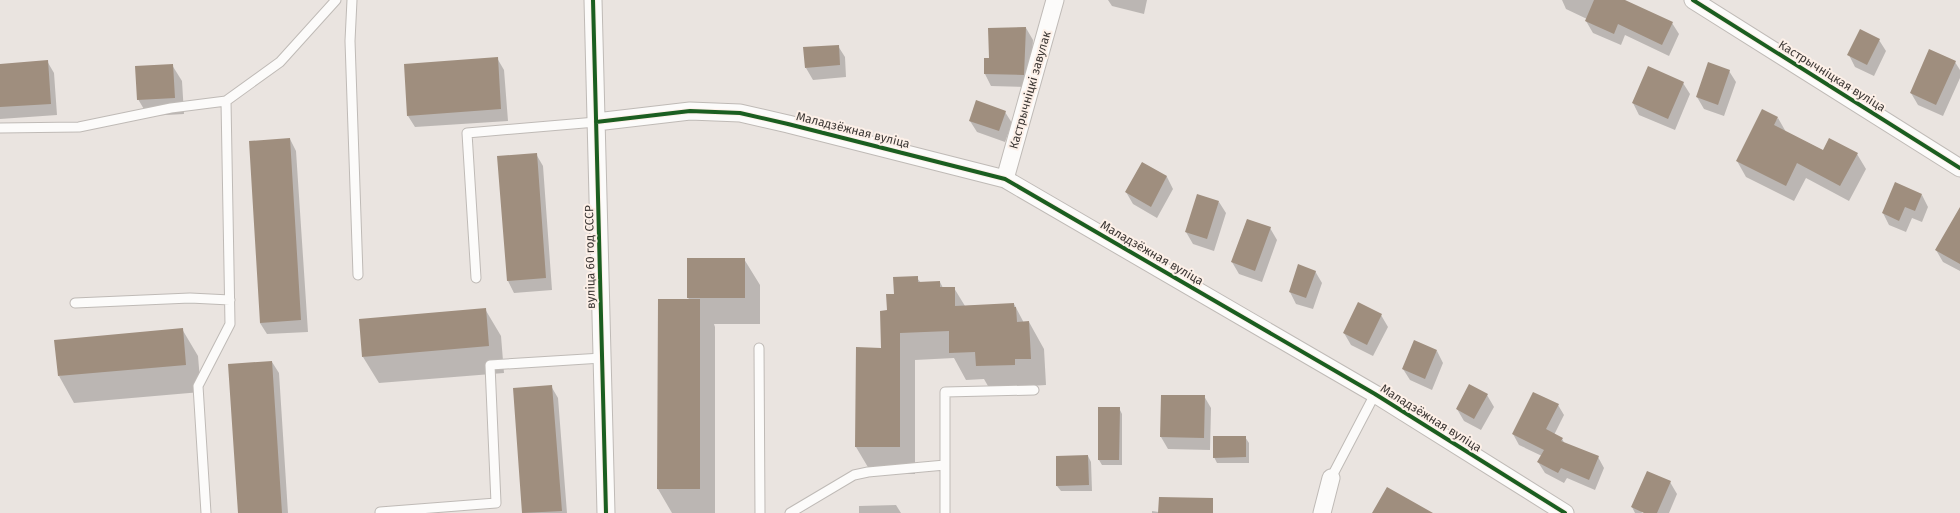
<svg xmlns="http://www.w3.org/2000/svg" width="1960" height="513" font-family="'Fira Sans',sans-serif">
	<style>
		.shadow { fill: #0003 }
		.building { fill: #9f8e7e }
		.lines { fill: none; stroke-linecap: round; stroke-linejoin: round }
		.lane-casing { stroke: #bfbab6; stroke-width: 11 }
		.street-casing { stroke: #bfbab6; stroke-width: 19 }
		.lane { stroke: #fcfbfa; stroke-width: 9 }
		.street { stroke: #fcfbfa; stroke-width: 17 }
		.cycleway-casing { stroke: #fdf0e8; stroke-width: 6 }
		.cycleway { stroke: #1b5e20; stroke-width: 4 }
		.labels { text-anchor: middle; stroke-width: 4; stroke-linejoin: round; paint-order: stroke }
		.street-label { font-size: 12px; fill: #3d3835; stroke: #fdf0e8 }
	</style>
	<rect width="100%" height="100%" fill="#eae4e0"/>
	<path class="shadow" d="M1108,0h39l-3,14 -32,-8z
		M1562,0h59l51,23 7,11 -10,22 -44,-21 -4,10 -28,-12 -7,-12 1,-2 -21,-10z
		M1026,28l7,12 -3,47 -39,-1 -6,-12v-15h5z
		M1879,40l7,11 -12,25 -19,-9 -6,-12z
		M838,46l7,11 1,20 -33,3 -7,-12z
		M497,58l7,12 4,51 -93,6 -7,-11z
		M47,61l7,12 3,42 -57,4v-54z
		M1955,62l5,8v8l-17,38 -25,-11 -7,-12z
		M172,65l10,16 2,33 -36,2 -10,-17z
		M1729,71l7,11 -12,34 -20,-7 -7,-12z
		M1683,83l7,11 -15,36 -36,-15 -6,-12z
		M1005,112l7,11 -7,19 -28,-10 -7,-11z
		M1778,118l8,14 38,19 33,3 9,15 -17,32 -43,-23 -12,23 -48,-24 -9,-16z
		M290,139l6,12 12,181 -41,2 -7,-11z
		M536,154l7,12 9,124 -38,3 -6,-12 -10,-124z
		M1142,163l25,14 6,12 -16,29 -24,-14 -7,-12z
		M1922,195l6,12 -6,15 -10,-4 -6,14 -17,-7 -6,-12z
		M1219,202l7,11 -12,38 -21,-7 -7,-12z
		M1247,220l23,8 7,12 -15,42 -23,-8 -7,-12z
		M1960,221v50l-17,-9 -7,-12z
		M744,259l16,26v39h-46l1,3v186h-43l-14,-24 32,-189 -2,-2z
		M1315,271l7,12 -9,26 -17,-5 -6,-12z
		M917,278l4,5 19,-1 3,6h11l11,18 49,-2 10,19 5,-1 15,27 2,36 -16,1 -38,7 -8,-14 -18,1 -12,-22 -39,2v114h-43l-16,-27 1,-99 25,1 6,-38 7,-16z
		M485,309l16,27 3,37 -125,10 -16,-26z
		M1381,315l7,12 -15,29 -22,-11 -7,-12z
		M182,329l16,27 3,36 -127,11 -15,-27z
		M1437,351l6,12 -11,27 -22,-10 -7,-11z
		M272,362l7,11 9,140h-49z
		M551,386l7,12 9,115h-44l-9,-124z
		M1487,395l7,12 -13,23 -17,-9 -7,-12z
		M1204,396l7,12 -1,42 -42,-1 -7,-12z
		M1558,405l6,10 -10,20 8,4 3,5 33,13 6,11 -9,22 -28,-12 -3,5 -19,-10 -7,-11 4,-6 -23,-11 -6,-11z
		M1119,408l3,6v51h-20l-3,-5z
		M1245,437l4,6v20h-32l-3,-6z
		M1088,456l3,6 1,29h-31l-4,-5z
		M1670,482l7,12 -8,19h-23l-5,-3 1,3h-7l-3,-6z
		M896,505l5,8h-42v-7z
		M1152,511l7,1 35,1h-42z"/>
	<path class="building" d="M1594,0h31l48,22 -11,23 -44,-21 -4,10 -29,-13z
		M1026,27l-2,48 -40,-1v-16h5l-1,-30z
		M1860,29l20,10 -13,26 -20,-10z
		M839,45l1,20 -35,3 -2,-21z
		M1929,49l27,12 -20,44 -26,-12z
		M498,57l3,52 -94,7 -3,-52z
		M48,60l3,44 -51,3v-43z
		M1708,62l22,8 -12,35 -22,-8z
		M173,64l2,34 -38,2 -2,-34z
		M1648,66l36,16 -16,37 -36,-16z
		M976,100l30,11 -7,20 -30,-10z
		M1762,109l16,8 -4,8 49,25 6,-12 29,15 -18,33 -43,-23 -11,23 -50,-25z
		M290,138l11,182 -41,3 -11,-182z
		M537,153l9,125 -39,3 -10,-125z
		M1142,162l25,14 -16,31 -26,-15z
		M1895,182l27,12 -7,17 -10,-4 -6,14 -17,-8z
		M1197,194l22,7 -12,38 -22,-7z
		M1960,207v57l-25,-14z
		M1247,219l24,8 -16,44 -24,-9z
		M687,258h58v40h-58z
		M1298,264l18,7 -10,27 -17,-6z
		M918,276v6l22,-1v6h15v19l59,-3v4h2l1,15 12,-1 2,38h-16v6l-39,1 -1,-14 -26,1v-22l-49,2v114h-45l1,-100 25,1 -1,-37 7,-1 -1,-16h8l-1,-17z
		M658,299h42v190h-43z
		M1358,302l24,12 -15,31 -24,-12z
		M486,308l3,38 -127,11 -3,-38z
		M183,328l3,37 -128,11 -4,-36z
		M1414,340l23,10 -12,29 -23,-10z
		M272,361l10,152h-44l-10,-149z
		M1469,384l19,10 -14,25 -18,-10z
		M552,385l10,126 -40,2 -9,-125z
		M1533,392l26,12 -13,25 17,9 -2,3 38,15 -10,24 -28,-12 -3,5 -21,-11 7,-12 -32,-16z
		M1161,395h44l-1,43 -44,-1z
		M1098,407h22l-1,53h-21z
		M1213,436h33v21l-33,1z
		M1088,455l1,30 -33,1v-30z
		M1647,471l24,10 -14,32h-13l-13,-6z
		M1387,487l46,26h-61z
		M1159,497l54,1v15h-55z"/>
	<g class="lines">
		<defs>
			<path id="lane" d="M352,0l-2,41 8,234
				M0,128l79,-1 92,-19 55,-7 54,-39 56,-62
				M476,278l-9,-145 129,-11
				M75,303l115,-5 40,2
				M759,348l1,165
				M1331,478l44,-84
				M380,512l116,-9 -6,-138 112,-7
				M206,513l-8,-127 32,-62 -4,-223
				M790,513l64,-38 14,-3 77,-7
				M945,513v-121l89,-2"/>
			<path id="street" d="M593,0l13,513
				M1693,0l267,168
				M596,122l94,-11 50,2 48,11 217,55 370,215 190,119
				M1005,179l50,-179
				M1322,513l9,-35"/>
		</defs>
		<use href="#lane" class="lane-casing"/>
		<use href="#street" class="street-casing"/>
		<use href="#lane" class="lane"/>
		<use href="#street" class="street"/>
		<defs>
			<path id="cycleway" d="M593,0l13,513
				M1693,0l267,168
				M596,122l94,-11 50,2 48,11 217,55 370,215 190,119"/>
		</defs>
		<use href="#cycleway" class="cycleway-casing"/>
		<use href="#cycleway" class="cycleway"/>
	</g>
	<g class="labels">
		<g class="street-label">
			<text transform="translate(1832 76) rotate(32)" y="4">Кастрычніцкая вуліца</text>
			<text transform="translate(1030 90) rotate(-74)" y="4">Кастрычніцкі завулак</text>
			<text transform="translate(853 130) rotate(14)" y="4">Маладзёжная вуліца</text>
			<text transform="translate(1152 253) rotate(30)" y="4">Маладзёжная вуліца</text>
			<text transform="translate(590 257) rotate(-91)" y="4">вуліца 60 год СССР</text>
			<text transform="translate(1431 418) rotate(32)" y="4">Маладзёжная вуліца</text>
		</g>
	</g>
</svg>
